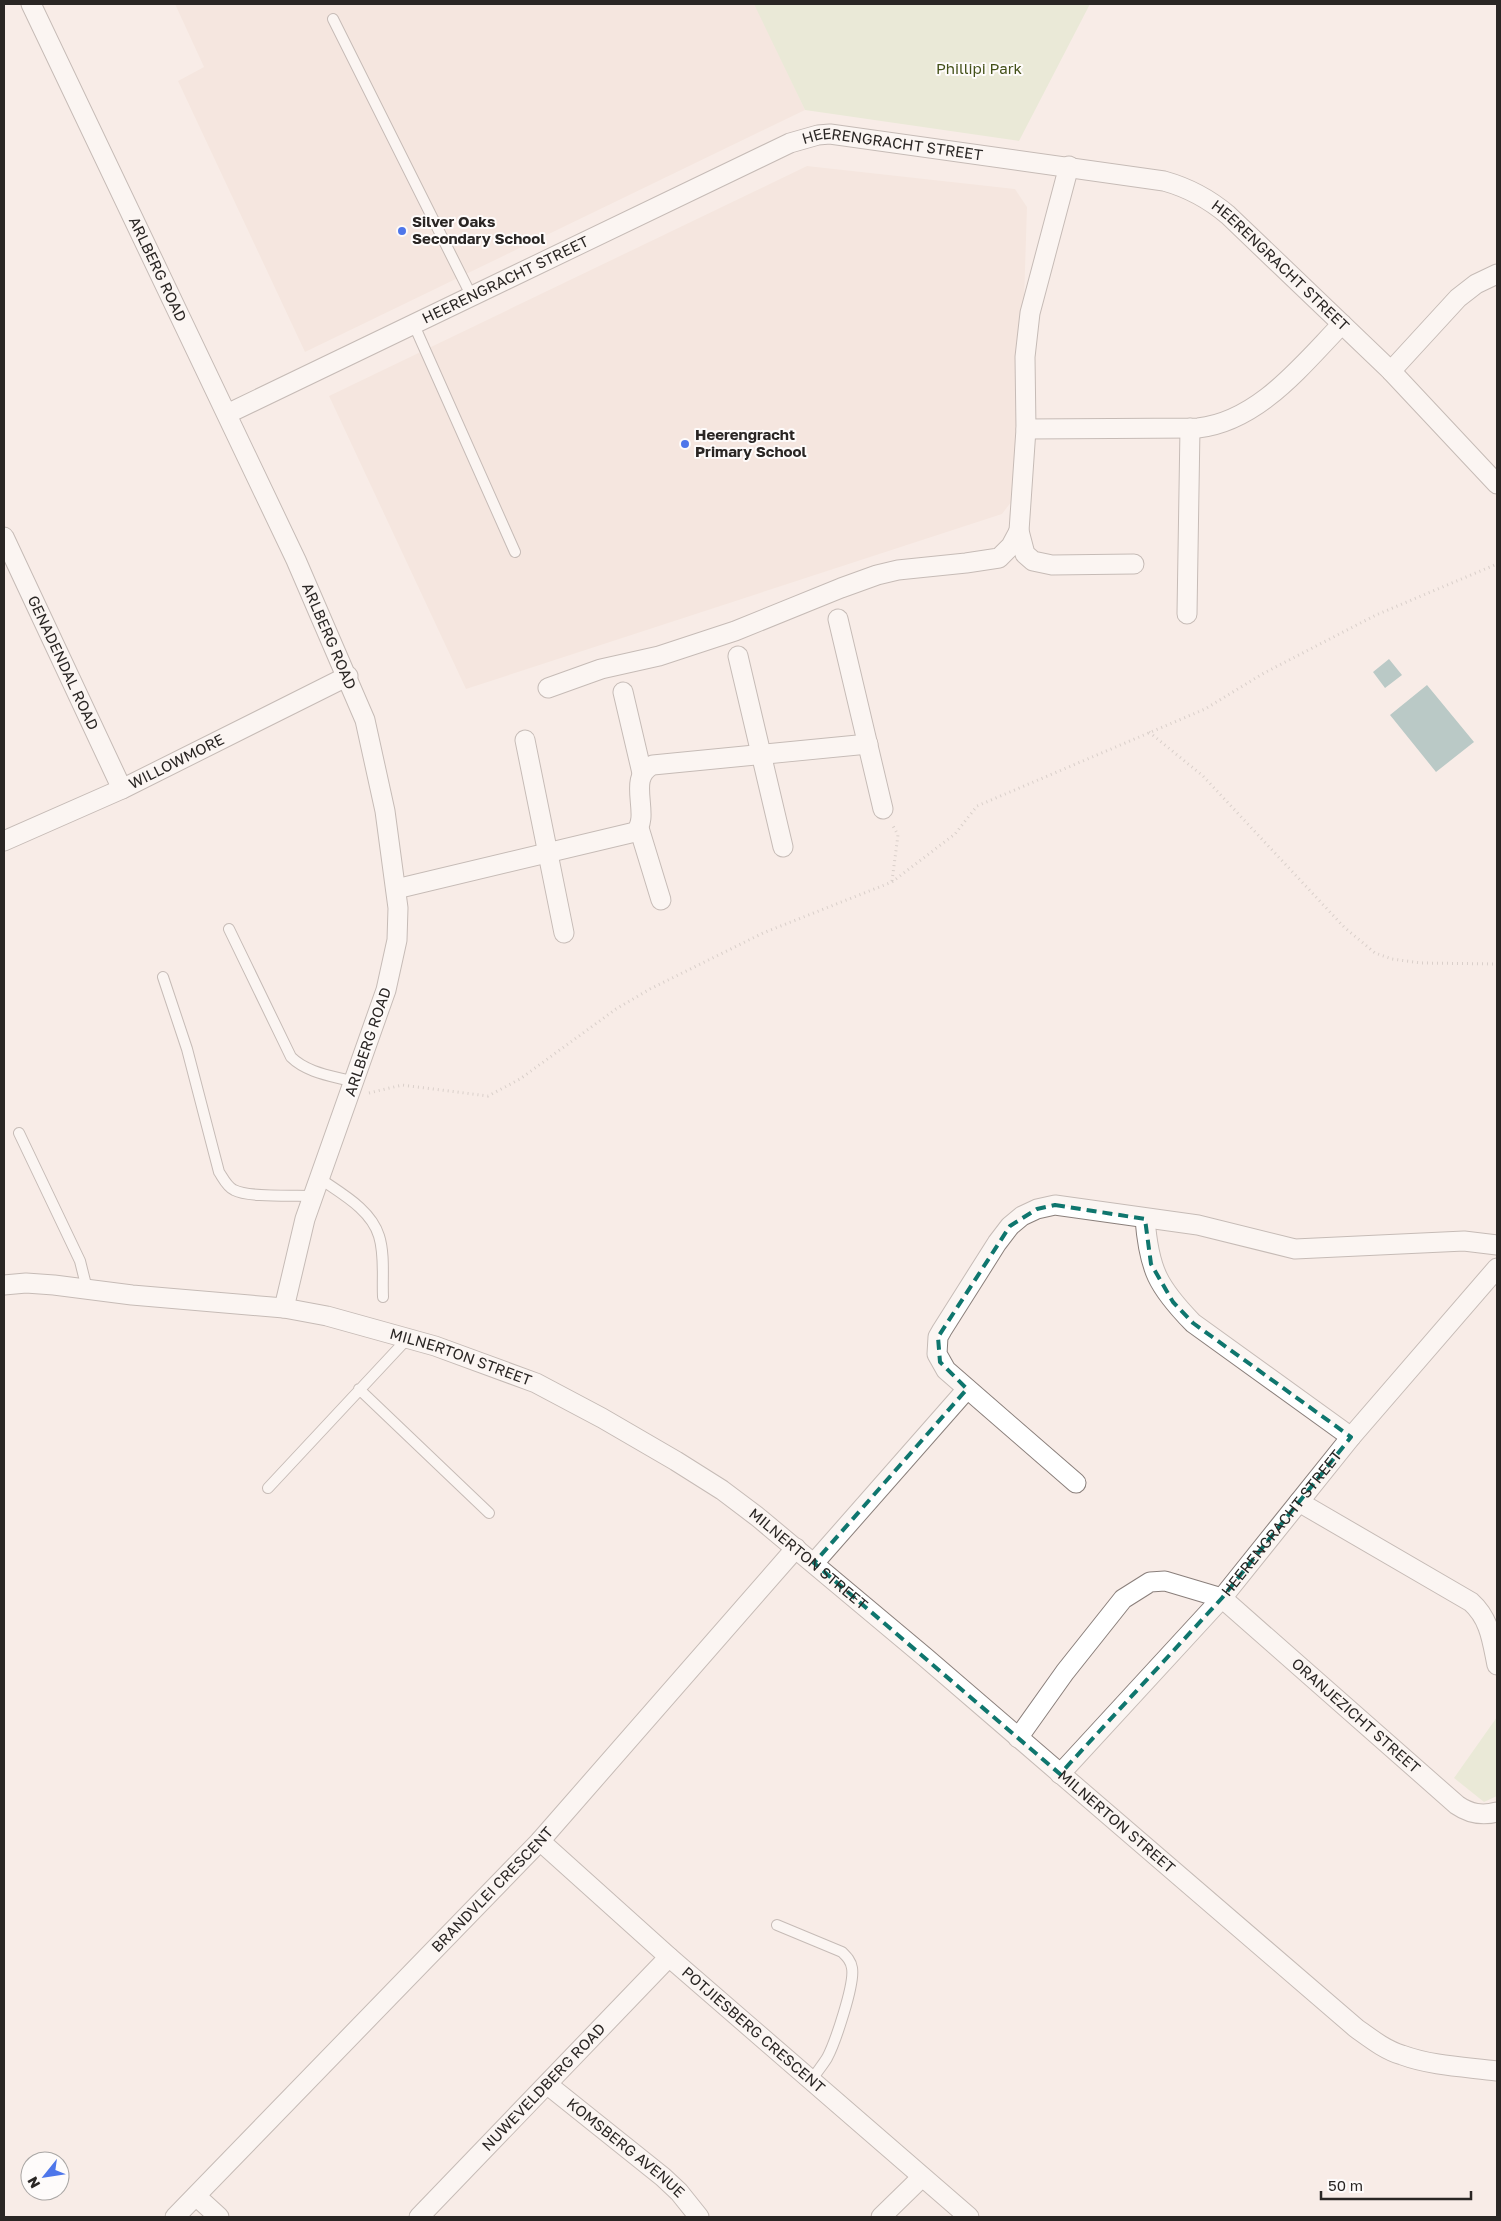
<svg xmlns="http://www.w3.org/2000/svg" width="1501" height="2221" font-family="'Golos Text',sans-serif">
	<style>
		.built { fill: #f2ded5 }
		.green { fill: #dae4c4 }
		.water { fill: #6f9e9e }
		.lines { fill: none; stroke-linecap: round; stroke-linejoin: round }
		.lane-casing { stroke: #8a7f7b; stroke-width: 12 }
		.street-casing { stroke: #8a7f7b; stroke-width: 21 }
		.path { stroke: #b5aba7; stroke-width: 3; stroke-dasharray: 1 4; stroke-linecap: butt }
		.lane { stroke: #fff; stroke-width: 10 }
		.street { stroke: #fff; stroke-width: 19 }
		.marked { fill: none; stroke: #0f766e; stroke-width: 4; stroke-dasharray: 10 6; stroke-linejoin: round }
		.poi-dot { fill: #4e76ea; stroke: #fefbfa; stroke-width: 2 }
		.labels { text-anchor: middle; stroke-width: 4; stroke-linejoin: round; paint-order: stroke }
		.park-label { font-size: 15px; fill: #435018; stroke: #fefbfa }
		.street-label { font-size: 15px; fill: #2a2624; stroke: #fefbfa }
		.poi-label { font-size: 15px; font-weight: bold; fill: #2a2624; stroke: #fefbfa; text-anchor: start }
	</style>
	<rect width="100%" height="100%" fill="#f8ece7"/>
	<path class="built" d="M175,4h580l50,106 -500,242 -127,-271 26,-14z
		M807,166l208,23 12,18 -9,286 -16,21 -536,175 -137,-293z"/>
	<path class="green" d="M754,4h336l-71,137 -214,-31z
		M1497,1717v79l-13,6 -30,-24z"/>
	<path class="water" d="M1389,659l13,16 -17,13 -12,-16z
		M1427,685l47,57 -38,30 -46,-57z"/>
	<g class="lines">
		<defs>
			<path id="lane" d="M333,19l139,278
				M414,325l101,227
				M229,929l62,128c16,16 42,19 63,25
				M163,977l24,72 32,123c4,6 8,15 15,18 15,8 61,5 79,6
				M19,1133l61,128 7,28
				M319,1178c21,15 52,31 60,58 6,19 3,42 4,61
				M359,1389l130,124
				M268,1488l140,-150
				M777,1925l65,27c5,5 9,9 10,16 3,16 -17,75 -25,90 -5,8 -11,15 -16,23"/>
			<g id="street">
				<path id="s1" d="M31,4l265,556 69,160 20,91 13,97 -1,32 -11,50 -81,229 -21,89"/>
				<path d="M1069,166l-39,147 -5,44 1,72 -7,102 6,23 8,7 19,4 82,-1"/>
				<path d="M1391,371l67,-73 18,-14 21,-10"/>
				<path id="s2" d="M227,414l563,-271 28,-8 12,-1 334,47c25,7 44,17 64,34l163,156 106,113"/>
				<path d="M1026,429l172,-1c61,-7 104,-63 144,-104"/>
				<path id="s3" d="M4,537l118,252"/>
				<path d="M1187,614l3,-186"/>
				<path d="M838,619l45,190"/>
				<path d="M738,656l45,191"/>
				<path d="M548,688l53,-19 58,-13 76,-25 106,-43 36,-13 21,-5 68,-7 33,-5 12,-12 8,-15"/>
				<path d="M623,692l19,81"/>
				<path d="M525,740l39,193"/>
				<path d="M639,828l22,72"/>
				<path id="s4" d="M4,841l118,-52 226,-113"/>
				<path d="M396,889l239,-57c17,-16 -10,-55 18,-67l215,-21"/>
				<path d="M1145,1219c4,51 13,68 48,104l158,114"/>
				<path id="s5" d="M4,1285l22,-2 28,2 78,10 152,13 43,8 108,30 101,37 66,35 74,43 46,29 37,28 166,139 431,371c14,10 29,22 46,27 30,11 64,12 95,16"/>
				<path d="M1076,1483l-130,-113 -9,-16 1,-17 4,-7 55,-87 13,-17 12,-10 15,-7 18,-4 143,20 97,24 169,-8 33,4"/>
				<path d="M1299,1502l172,100c19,17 21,39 26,63"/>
				<path d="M814,1563l153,-174"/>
				<path id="s6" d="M1018,1738l47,-66 58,-73 27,-17 15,-1 57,17 235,207c13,9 25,11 40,7"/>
				<path id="s7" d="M1060,1774l162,-176 129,-161 146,-169"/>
				<path id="s8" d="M540,1841l129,116 300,260"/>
				<path id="s9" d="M548,2085l115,92 16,15 20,25"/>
				<path d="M196,2196l23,21"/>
				<path id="s10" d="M175,2217l365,-376 256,-293"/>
				<path id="s11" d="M419,2217l250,-260"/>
				<path d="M881,2217l41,-40"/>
			</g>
		</defs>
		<use href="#lane" class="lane-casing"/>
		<use href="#street" class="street-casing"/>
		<path class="path" d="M1149,732l54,44 141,151 31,26 17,6 29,4 76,1
			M892,881l6,-46 -6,-11
			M369,1093l33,-8 86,11 32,-17 96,-70 34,-20 113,-56 129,-51 63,-48 22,-28 228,-97 59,-36 112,-58 121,-51"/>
		<use href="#lane" class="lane"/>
		<use href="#street" class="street"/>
	</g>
	<path d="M0 0H1501V2221H0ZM1055,1205l90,14 6,45 22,38 20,21 158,114 -129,161 -162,176 -246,-211 153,-174 -27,-27 -2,-25 72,-111 27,-17z" fill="#f8ece7" fill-opacity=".55" fill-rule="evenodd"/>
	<path class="marked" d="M1055,1205l90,14 6,45 22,38 20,21 158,114 -129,161 -162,176 -246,-211 153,-174 -27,-27 -2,-25 72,-111 27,-17z"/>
	<g class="poi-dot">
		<circle cx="402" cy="231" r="5"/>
		<circle cx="685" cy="444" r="5"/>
	</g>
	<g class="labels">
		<g class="park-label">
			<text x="979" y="74">Phillipi Park</text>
		</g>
		<g class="street-label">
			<text dy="5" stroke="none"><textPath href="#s2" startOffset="729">HEERENGRACHT STREET</textPath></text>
			<text dy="5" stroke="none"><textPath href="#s2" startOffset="1149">HEERENGRACHT STREET</textPath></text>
			<text dy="5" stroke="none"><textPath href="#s1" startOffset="294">ARLBERG ROAD</textPath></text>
			<text dy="5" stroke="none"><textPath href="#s2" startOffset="309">HEERENGRACHT STREET</textPath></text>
			<text dy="5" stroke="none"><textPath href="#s1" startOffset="699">ARLBERG ROAD</textPath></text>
			<text dy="5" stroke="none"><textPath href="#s3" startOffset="139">GENADENDAL ROAD</textPath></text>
			<text dy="5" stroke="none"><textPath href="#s4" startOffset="190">WILLOWMORE</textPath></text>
			<text transform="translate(368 1042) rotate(-71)" y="5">ARLBERG ROAD</text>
			<text dy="5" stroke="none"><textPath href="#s5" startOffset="465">MILNERTON STREET</textPath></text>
			<text dy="5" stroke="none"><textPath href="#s7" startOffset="335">HEERENGRACHT STREET</textPath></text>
			<text dy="5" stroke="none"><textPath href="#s5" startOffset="870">MILNERTON STREET</textPath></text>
			<text dy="5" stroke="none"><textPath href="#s6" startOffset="459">ORANJEZICHT STREET</textPath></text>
			<text dy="5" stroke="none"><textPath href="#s5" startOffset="1275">MILNERTON STREET</textPath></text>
			<text dy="5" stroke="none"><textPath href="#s10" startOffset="456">BRANDVLEI CRESCENT</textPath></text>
			<text dy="5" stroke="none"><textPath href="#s8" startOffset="285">POTJIESBERG CRESCENT</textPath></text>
			<text dy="5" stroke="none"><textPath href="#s11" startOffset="180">NUWEVELDBERG ROAD</textPath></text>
			<text dy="5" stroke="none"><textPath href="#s9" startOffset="100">KOMSBERG AVENUE</textPath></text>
		</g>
		<g class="poi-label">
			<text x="412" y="227">Silver Oaks<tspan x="412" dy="17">Secondary School</tspan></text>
			<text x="695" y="440">Heerengracht<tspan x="695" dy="17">Primary School</tspan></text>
		</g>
	</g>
	<rect width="1501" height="2221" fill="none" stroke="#2a2624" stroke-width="10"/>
	<g transform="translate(45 2176) rotate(240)"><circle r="24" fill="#fefbfa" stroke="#a9a6a4"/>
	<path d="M0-4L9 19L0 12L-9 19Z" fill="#4e76ea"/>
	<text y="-8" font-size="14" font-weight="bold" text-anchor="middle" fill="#2a2624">N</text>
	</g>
	<path d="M1321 2191v8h150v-8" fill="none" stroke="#2a2624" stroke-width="2.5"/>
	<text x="1328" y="2191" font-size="15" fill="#2a2624" stroke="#fefbfa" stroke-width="4" paint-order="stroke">50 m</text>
</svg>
